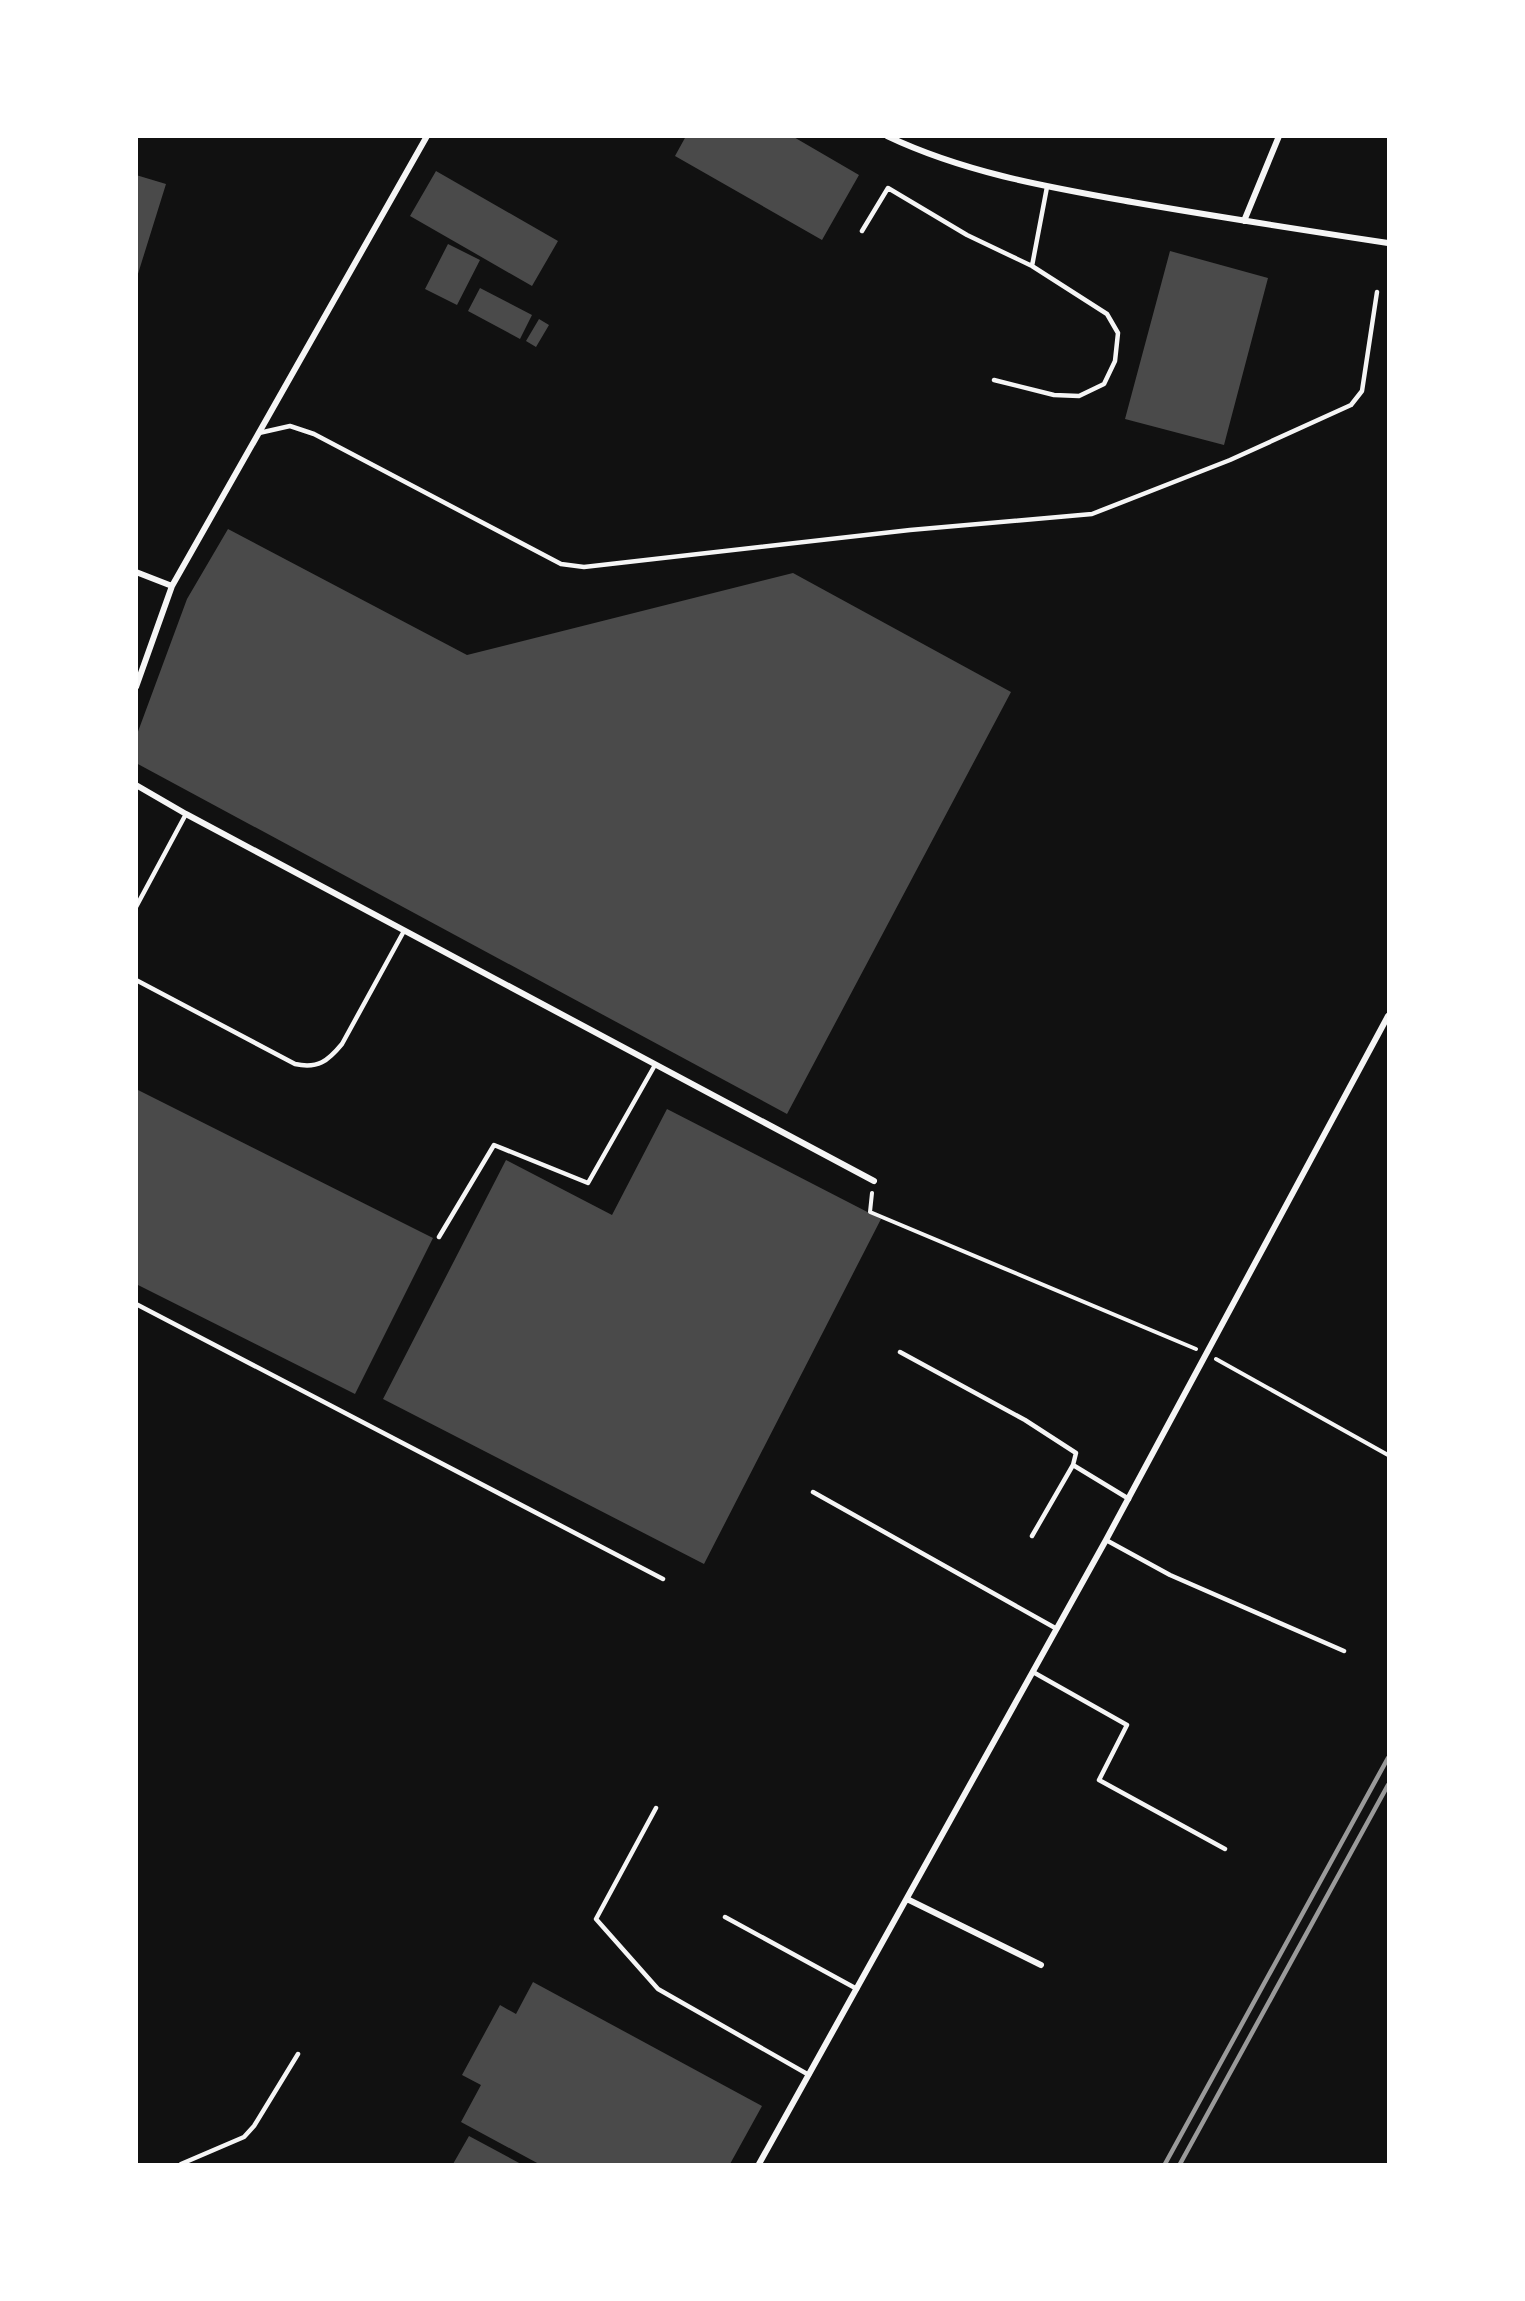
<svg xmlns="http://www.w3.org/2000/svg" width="1525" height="2301" font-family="'Space Grotesk',sans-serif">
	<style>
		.building { fill: #4a4a4a }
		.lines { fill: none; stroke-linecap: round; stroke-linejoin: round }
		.path { stroke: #f5f5f5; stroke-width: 4 }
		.service { stroke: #f5f5f5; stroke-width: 4.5 }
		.minor { stroke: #f5f5f5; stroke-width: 6 }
		.rail { stroke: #9a9a9a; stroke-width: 4.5 }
	</style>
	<rect width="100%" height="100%" fill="#111"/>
	<path class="building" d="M686,136h106l67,39 -37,65 -147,-84z
		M436,171l122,70 -26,45 -122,-70z
		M136,175l30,9 -29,93h-1z
		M448,244l32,16 -23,45 -32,-16z
		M1170,251l98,27 -44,167 -99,-26z
		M480,288l52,27 -12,24 -52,-28z
		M539,319l10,6 -13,22 -10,-6z
		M228,529l239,126 326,-82 218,119 -224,422 -651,-351v-26l51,-138z
		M136,1089l297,149 -78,156 -219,-110z
		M667,1109l214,110 -177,345 -321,-165 123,-239 106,55z
		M533,1982l229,124 -32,58h-191l-78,-42 20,-37 -19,-10 38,-70 16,9z
		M469,2136l52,28h-68z"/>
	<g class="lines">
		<path class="path" d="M872,1193l-2,19 326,137
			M1216,1359l172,96"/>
		<path class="service" d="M862,231l26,-43 79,47 65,31
			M994,380l60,15 25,1 25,-12 11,-23 3,-28 -11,-19 -75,-48 15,-79
			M259,433l31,-7 24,8 247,130 23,3 326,-37 182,-16 138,-54 121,-55 11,-14 15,-99
			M136,907l50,-93
			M136,980l159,84c23,5 33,-3 47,-20l62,-113
			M439,1237l55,-92 94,38 67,-118
			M136,1304l527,275
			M900,1352l125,68 51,33 -3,12
			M813,1492l244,137
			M1032,1536l41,-71 56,34
			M1106,1540l64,35 174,76
			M1033,1672l94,53 -28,55 126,69
			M656,1808l-60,111 62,70 151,86
			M725,1917l132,72
			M181,2164l63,-27 10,-11 44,-72"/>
		<path class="minor" d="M887,136c78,37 161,51 245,66 86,15 171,28 256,41
			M1244,221l35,-85
			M136,572l36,14
			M136,687l36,-101 255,-450
			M136,785l50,29 688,367
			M907,1899l134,66
			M759,2164l347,-624 282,-524"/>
		<path class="rail" d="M1165,2164l223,-406
			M1180,2164l208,-379"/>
	</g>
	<rect width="1525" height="2301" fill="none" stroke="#ffffff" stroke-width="276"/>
</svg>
